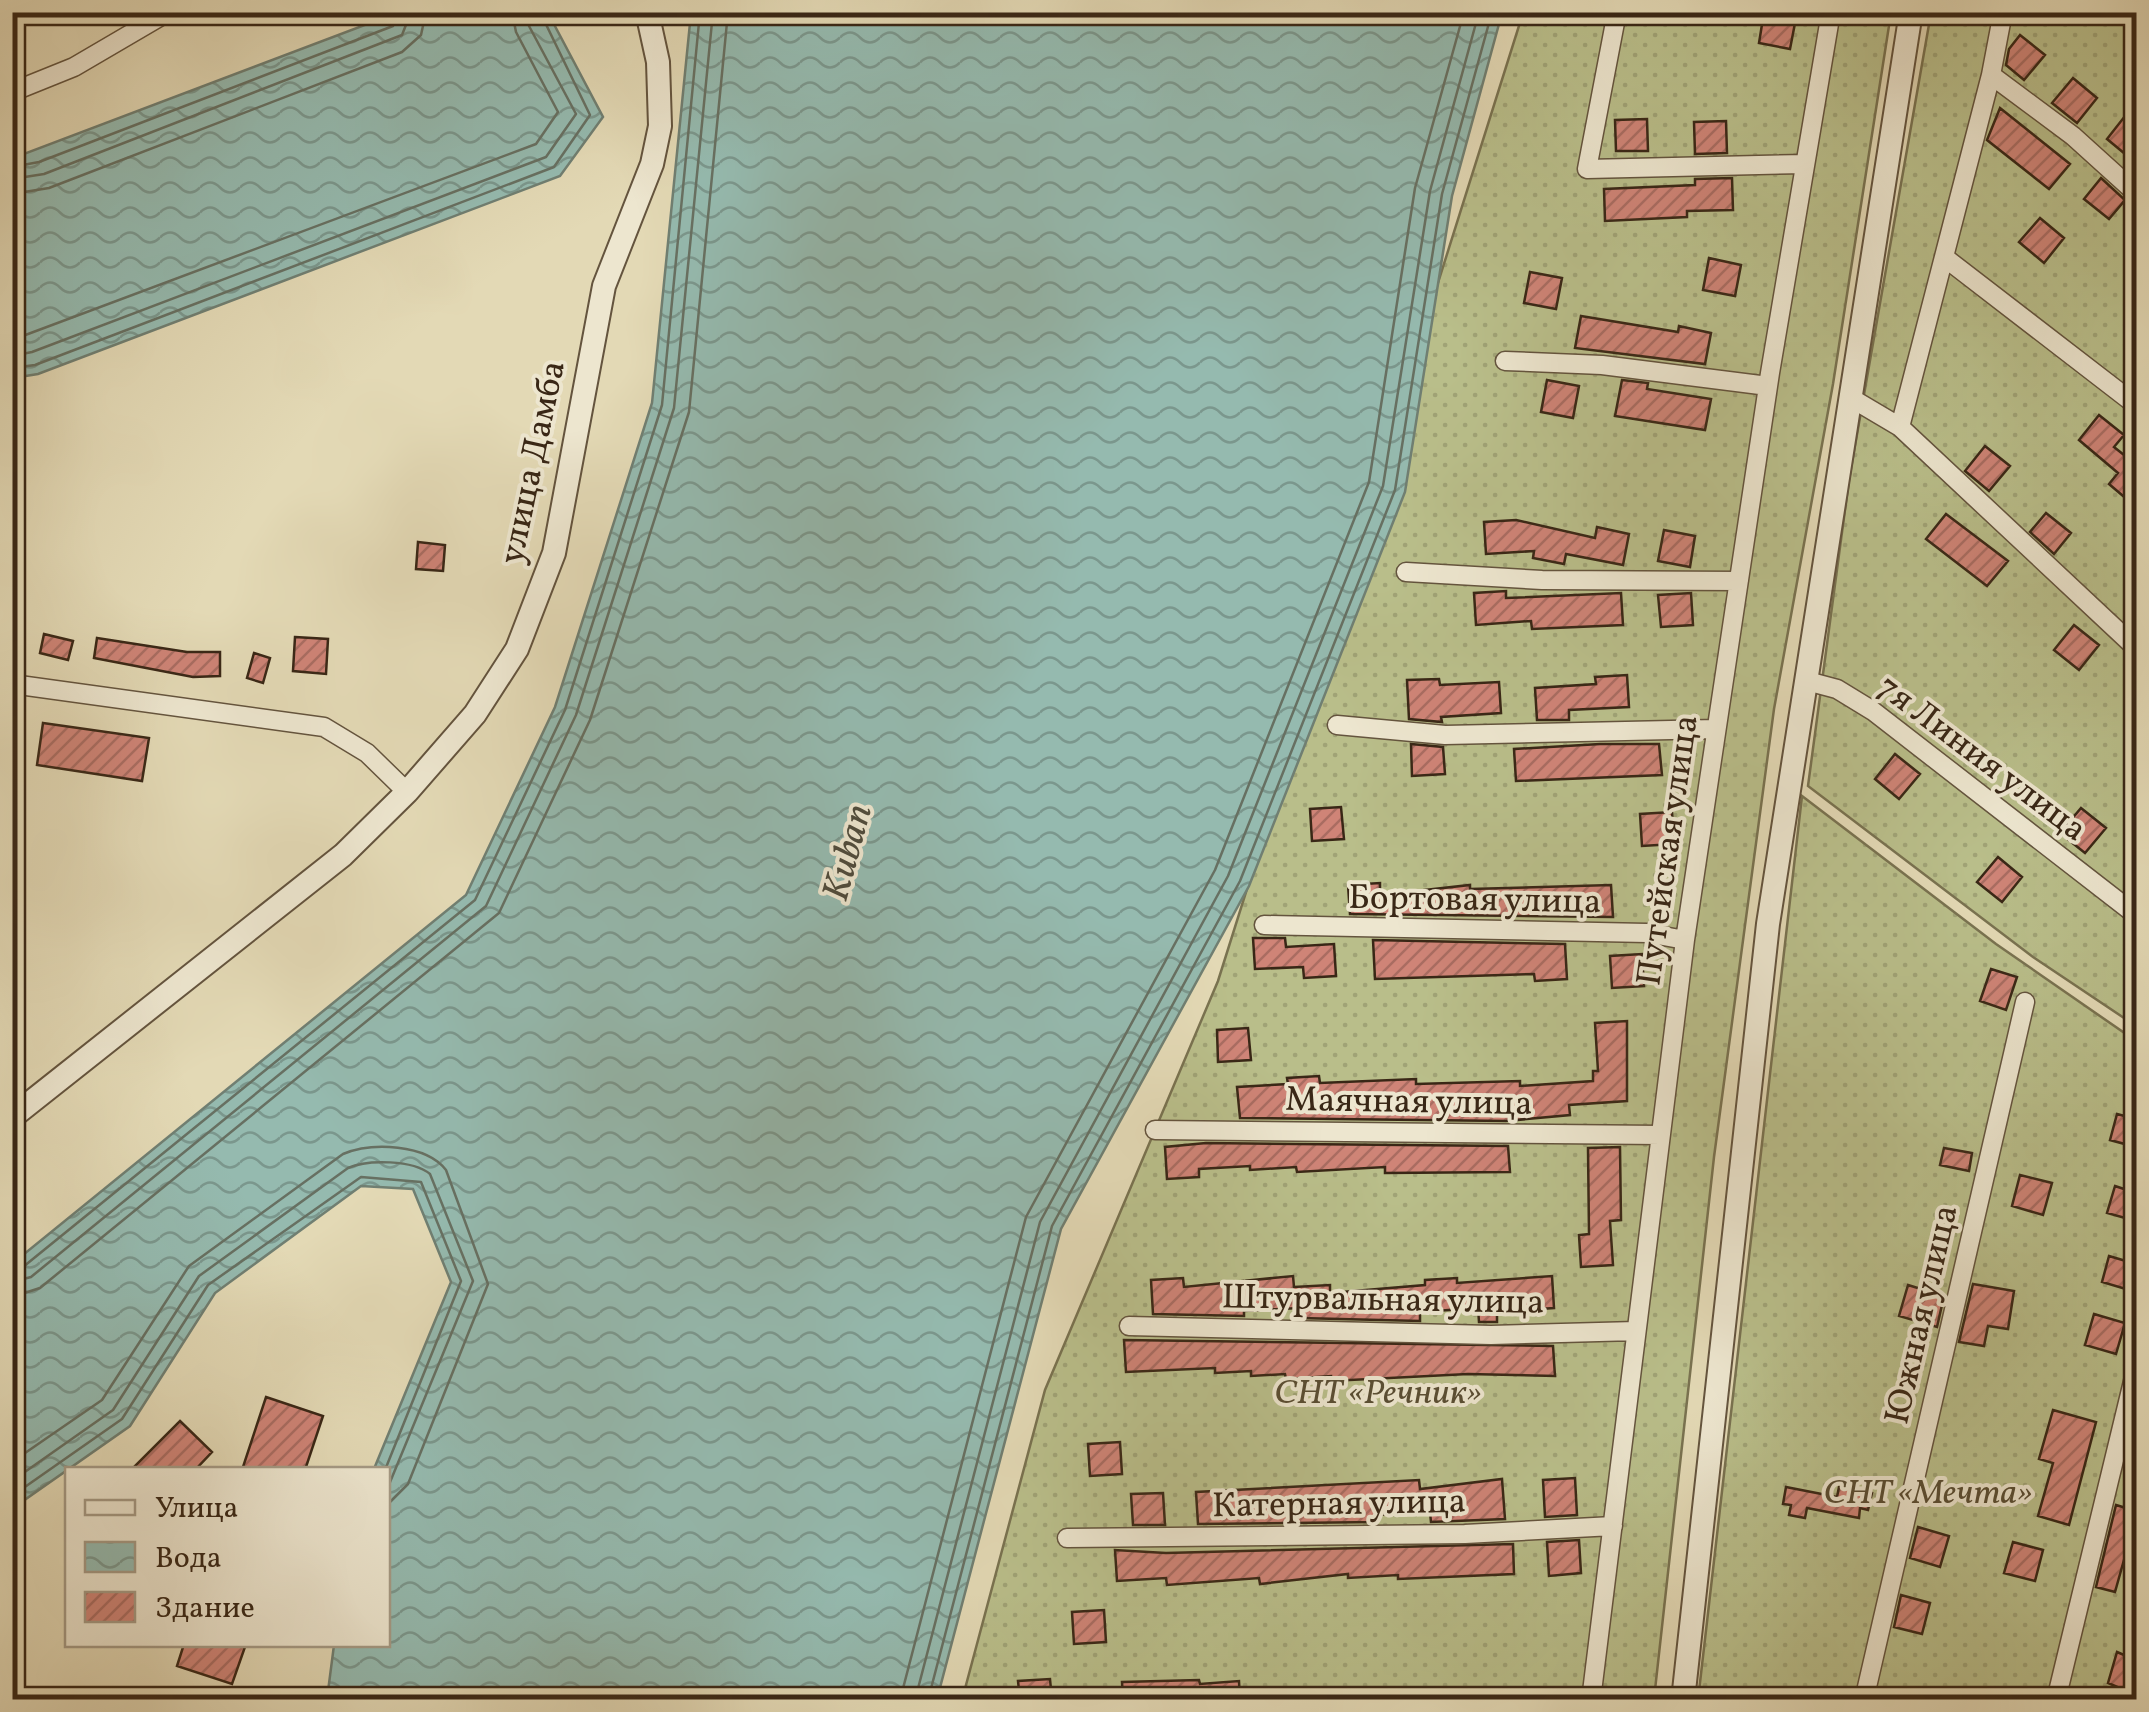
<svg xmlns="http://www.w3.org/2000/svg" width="2149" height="1712" font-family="Vollkorn,serif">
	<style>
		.grass { fill: url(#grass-dots); stroke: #797250; stroke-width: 2.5 }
		.water { fill: url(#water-waves); stroke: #707f72; stroke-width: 2.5 }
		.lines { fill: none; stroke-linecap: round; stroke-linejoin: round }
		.shore { stroke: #677062; stroke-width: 2.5 }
		.building { fill: url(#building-hatch); stroke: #392716; stroke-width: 2.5 }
		.minor-casing { stroke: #64543e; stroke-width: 21 }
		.tertiary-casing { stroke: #64543e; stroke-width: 26 }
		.minor { stroke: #ede6cf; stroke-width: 18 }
		.tertiary { stroke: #ede6cf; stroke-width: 22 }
		.labels { text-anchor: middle; stroke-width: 8; stroke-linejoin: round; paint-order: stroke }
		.street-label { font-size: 35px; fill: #392716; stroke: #ede6cf }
		.park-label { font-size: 35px; font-style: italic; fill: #594d33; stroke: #ede6cf }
		.water-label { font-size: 38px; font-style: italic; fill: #504c3c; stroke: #ede6cf }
	</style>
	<defs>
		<pattern id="grass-dots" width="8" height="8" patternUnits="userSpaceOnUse" patternTransform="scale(2.5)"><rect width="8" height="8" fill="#b9be8a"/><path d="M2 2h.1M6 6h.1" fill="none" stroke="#a0a376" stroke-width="1.8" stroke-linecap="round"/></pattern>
		<pattern id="water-waves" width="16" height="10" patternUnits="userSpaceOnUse" patternTransform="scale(2.5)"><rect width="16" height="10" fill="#95baaf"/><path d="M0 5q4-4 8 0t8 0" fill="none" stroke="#7b978d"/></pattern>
		<pattern id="building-hatch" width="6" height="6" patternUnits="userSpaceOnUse" patternTransform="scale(2.5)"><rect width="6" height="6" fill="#cf8477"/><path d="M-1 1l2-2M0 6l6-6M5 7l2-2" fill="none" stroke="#a96c61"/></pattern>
	</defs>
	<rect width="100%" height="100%" fill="#e3d9b5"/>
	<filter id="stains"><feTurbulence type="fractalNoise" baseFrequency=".002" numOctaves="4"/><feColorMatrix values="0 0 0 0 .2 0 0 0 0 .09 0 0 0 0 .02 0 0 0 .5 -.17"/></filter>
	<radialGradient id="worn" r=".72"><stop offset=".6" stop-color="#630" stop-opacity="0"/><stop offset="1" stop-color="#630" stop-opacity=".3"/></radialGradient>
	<path class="grass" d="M1523,13h368l-58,371 -59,325 -60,448 -60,542 -692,1 83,-310 173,-409z
		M1931,13h205v1013l-103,-69 -225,-171 41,-306z
		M1802,796l194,148 140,97v658l-438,1z"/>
	<path class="water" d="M399,12l149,1 55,104 -43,59 -522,198 -25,4v-220z
		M691,13h811l-50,183 -47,296 -156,394 -188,343 -124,470h-610l7,-54 54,-1v-174l-14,-1 77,-187 -38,-93 -52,-3 -146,107 -85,133 -117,82v-245l453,-368 89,-188 97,-304z"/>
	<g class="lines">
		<path class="shore" d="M12,167l27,-5 354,-136 6,-14
			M12,179l32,-5 358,-139 9,-23
			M12,194l37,-6 353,-136 19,-17 5,-23
			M12,340l524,-196 22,-32 -42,-80 -4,-20
			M12,356l20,-4 514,-195 30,-43 -47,-88 -2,-14
			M12,368l23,-3 519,-198 36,-52 -50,-103
			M12,1270l11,-3 452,-367 90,-190 97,-305 38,-393
			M12,1282l19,-5 455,-371 90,-191 98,-307 39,-396
			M12,1297l28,-9 459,-375 91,-193 99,-308 39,-400
			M12,1462l90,-62 87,-134 154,-112c29,-12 83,-10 103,16l42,114 -80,200 -20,20
			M12,1481l101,-71 86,-134 149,-108c20,-9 65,-8 82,6l43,107 -85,206
			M12,1496l110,-77 86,-134 153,-108 60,5 40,99 -76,189
			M900,1700l126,-483 189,-347 154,-388 46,-294 49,-176
			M915,1700l125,-478 188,-346 155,-390 47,-295 49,-179
			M928,1700l124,-474 188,-345 155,-391 47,-296 50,-182"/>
	</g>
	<path class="building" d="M1764,12l32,6 -6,31 -31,-6z
		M2020,35l25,20 -21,25 -18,-15 3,-16z
		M2073,78l24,20 -20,25 -25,-20z
		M2136,102v61l-29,-24z
		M2000,108l70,56 -21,25 -62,-49z
		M1647,119l1,32h-32l-1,-31z
		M1726,121l1,32 -32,1 -1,-32z
		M1732,178l1,32 -46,1v6l-82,4 -1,-32 91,-4v-6z
		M2101,178l24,22 -16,19 -25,-20z
		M2040,218l24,20 -20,25 -25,-21z
		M1709,258l32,7 -6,31 -32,-6z
		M1530,272l32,6 -6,31 -32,-6z
		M1581,316l97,16 1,-6 32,7 -6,31 -130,-16z
		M1547,380l32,6 -6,32 -32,-6z
		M1622,380l26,3 -1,6 64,10 -6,31 -90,-14z
		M2099,415l25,20 -10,12 15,12 7,-9v57l-27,-23 9,-11 -39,-33z
		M1985,446l25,20 -21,25 -24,-20z
		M2046,513l25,20 -17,21 -24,-22z
		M1946,514l62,47 -21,25 -61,-47z
		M1516,520l79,18 2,-11 32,7 -6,31 -57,-11 -2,10 -31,-6 1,-7 -48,3 -2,-32z
		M1664,530l31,6 -5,31 -32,-6z
		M418,542l27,3 -2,26 -27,-2z
		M1506,591v7l115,-5 2,32 -91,4 -1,-8 -55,4 -2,-32z
		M1691,593l2,32 -32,2 -3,-32z
		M2074,625l25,20 -20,25 -25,-20z
		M44,634l29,7 -5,19 -28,-7z
		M295,637l33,2 -2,35 -33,-3z
		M97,638l90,14h33v24l-27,1 -99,-19z
		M254,653l16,5 -7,25 -16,-5z
		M1627,675l2,32 -60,3v10h-32l-2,-32 61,-4 -1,-7z
		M1439,679l1,6 59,-3 2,31 -60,4 1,5 -33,-3 -2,-39z
		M43,723l106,15 -7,43 -105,-16z
		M1411,744l32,3 2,27 -33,2z
		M1600,744h59l3,31 -146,6 -2,-32z
		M1895,754l25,20 -21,25 -24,-20z
		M1341,807l3,32 -32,2 -2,-32z
		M2081,808l25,20 -21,25 -25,-20z
		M1672,812l2,32 -32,2 -2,-32z
		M1998,857l24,20 -20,25 -25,-20z
		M1380,883v12l90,-10v4l141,-4 2,32 -263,-3 -2,-29z
		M1253,938h32l1,9 48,-3 2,32 -32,2 -1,-11 -48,2z
		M1373,940l192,4 2,35 -32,2 -1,-7 -159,5z
		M1642,954l2,32 -32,2 -2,-32z
		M1991,969l26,8 -11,33 -26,-9z
		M1627,1021v80l-58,4 1,10 -64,6 -266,-3 -3,-31 51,-3 -1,-6 32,-2 1,7 96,-4v5l104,-3v5l73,-5v-10h5l-3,-48z
		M1248,1028l3,32 -33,2 -1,-32z
		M2117,1114l19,5v28l-26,-7z
		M1206,1143l302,3 2,26 -125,1v-6l-88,5 -1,-5 -46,3v-4l-51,3v8l-32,2 -2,-32z
		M1620,1147l1,73 -11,1 3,44 -32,2 -2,-32 10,-1 -1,-86z
		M1944,1148l28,5 -3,18 -29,-6z
		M2020,1175l32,8 -9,32 -31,-9z
		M2115,1186l21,7v28l-29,-8z
		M2109,1256l27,8v28l-34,-10z
		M1293,1276l1,11 36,-2v8l95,-8v-5l32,-2v5l95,-7 2,32 -57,4v10h-18l-1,-14 -58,4v9l-120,-3 -1,-10 -55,3v5l-91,-2 -2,-34 32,-2 1,9z
		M1973,1284l41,7 -6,38 -20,-3 -4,20 -25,-4z
		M1908,1285l36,11 -7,31 -38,-11z
		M2094,1314l31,9 -9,31 -31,-9z
		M1124,1340l429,6 2,30 -87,-2 -137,7v-5l-45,3 -1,-5 -34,2v-5l-36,2v-5l-89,4z
		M266,1397l57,19 -18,54h-63z
		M2053,1410l43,12 -27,103 -31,-9 15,-53 -14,-4z
		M180,1421l32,31 -17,18h-64z
		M1120,1442l2,32 -32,2 -2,-32z
		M1575,1478l2,37 -32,2 -2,-37z
		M1502,1479l3,40 -74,3 -1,-10 -54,3v7l-178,2 -2,-32 223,-12 1,9z
		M1786,1487l51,10 2,-10 33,6 -4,17 -8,-2 -1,10 -52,-10 -2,10 -16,-3 2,-10 -8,-1z
		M1163,1493l2,32h-32l-2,-31z
		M2116,1505l20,6v33l-7,-2 -14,50 -19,-5z
		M1918,1527l31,9 -9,31 -30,-9z
		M1579,1540l2,33 -32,3 -2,-34z
		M2013,1542l30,8 -8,31 -31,-8z
		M1513,1544l1,30 -116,5v-4l-50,3v-4l-88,10 -1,-6 -92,7 -1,-7 -49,3 -2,-31 51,3z
		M1901,1595l29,8 -8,31 -28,-7z
		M1104,1610l2,32 -32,2 -2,-32z
		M184,1644h62l-14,40 -55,-18z
		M2117,1652l19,8 -7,32 -21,-9z
		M1050,1679l2,21h-32l-2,-19z
		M1199,1680l1,4 39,-3 1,19h-117l-1,-18z"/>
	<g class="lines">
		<defs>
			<path id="minor" d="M1617,12l-30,157 218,-5
				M1991,75l82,61 63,57
				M12,92l62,-25 94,-55
				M1944,257l192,148
				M1505,361l97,4 166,21
				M1851,398l49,29 236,221
				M1900,427l91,-352 12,-63
				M1406,572l136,8 197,1
				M1807,681l30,8 36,22 263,204
				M12,684l312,43 43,26 40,39
				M1337,725l108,10 271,-6
				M1264,925l383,8 38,7
				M1155,1130l506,5
				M1129,1326l362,9 145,-4
				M1067,1538l398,-4 148,-8
				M1591,1700l94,-760 85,-567 61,-361
				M1864,1700l161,-698
				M2056,1700l80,-331"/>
			<path id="tertiary" d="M12,1117l331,-262 64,-63 68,-78 42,-65 37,-96 50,-267 48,-122 8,-38 -2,-64 -11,-50
				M1683,1700l85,-776 143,-912"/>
		</defs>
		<use href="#minor" class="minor-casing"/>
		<use href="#tertiary" class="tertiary-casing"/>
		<use href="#minor" class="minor"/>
		<use href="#tertiary" class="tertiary"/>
	</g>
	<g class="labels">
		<g class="street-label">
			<text transform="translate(531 462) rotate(-78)" y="12">улица Дамба</text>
			<text transform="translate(1983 757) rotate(37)" y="12">7я Линия улица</text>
			<text transform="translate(1666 850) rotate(-82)" y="12">Путейская улица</text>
			<text transform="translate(1475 898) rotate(1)" y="12">Бортовая улица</text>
			<text transform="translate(1409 1100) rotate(1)" y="12">Маячная улица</text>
			<text transform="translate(1383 1298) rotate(1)" y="12">Штурвальная улица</text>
			<text transform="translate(1920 1314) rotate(-77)" y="12">Южная улица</text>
			<text transform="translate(1339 1502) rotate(-1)" y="12">Катерная улица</text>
		</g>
		<g class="park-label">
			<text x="1378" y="1403">СНТ «Речник»</text>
			<text x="1928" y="1503">СНТ «Мечта»</text>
		</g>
		<g class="water-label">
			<text transform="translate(846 852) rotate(-75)" y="13">Kuban</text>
		</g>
	</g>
	<rect width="2149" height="1712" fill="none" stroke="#e3d9b5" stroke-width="50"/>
	<rect x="15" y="15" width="2119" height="1682" fill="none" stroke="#392716" stroke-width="5"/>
	<rect x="25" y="25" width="2099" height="1662" fill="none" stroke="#392716" stroke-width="2.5"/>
	<rect x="65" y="1467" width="325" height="180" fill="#ede6cf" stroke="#a59a85" stroke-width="2.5"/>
	<rect x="85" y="1500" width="50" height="15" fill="#ede6cf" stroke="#a59a85" stroke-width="2.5"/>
	<text x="155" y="1517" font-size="30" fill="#392716">Улица</text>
	<rect x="85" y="1542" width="50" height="30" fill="url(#water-waves)" stroke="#a59a85" stroke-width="2.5"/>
	<text x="155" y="1567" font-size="30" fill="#392716">Вода</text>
	<rect x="85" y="1592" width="50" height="30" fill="url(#building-hatch)" stroke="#a59a85" stroke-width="2.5"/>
	<text x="155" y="1617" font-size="30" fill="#392716">Здание</text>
	<rect width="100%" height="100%" filter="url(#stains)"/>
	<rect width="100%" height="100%" fill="url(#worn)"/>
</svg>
